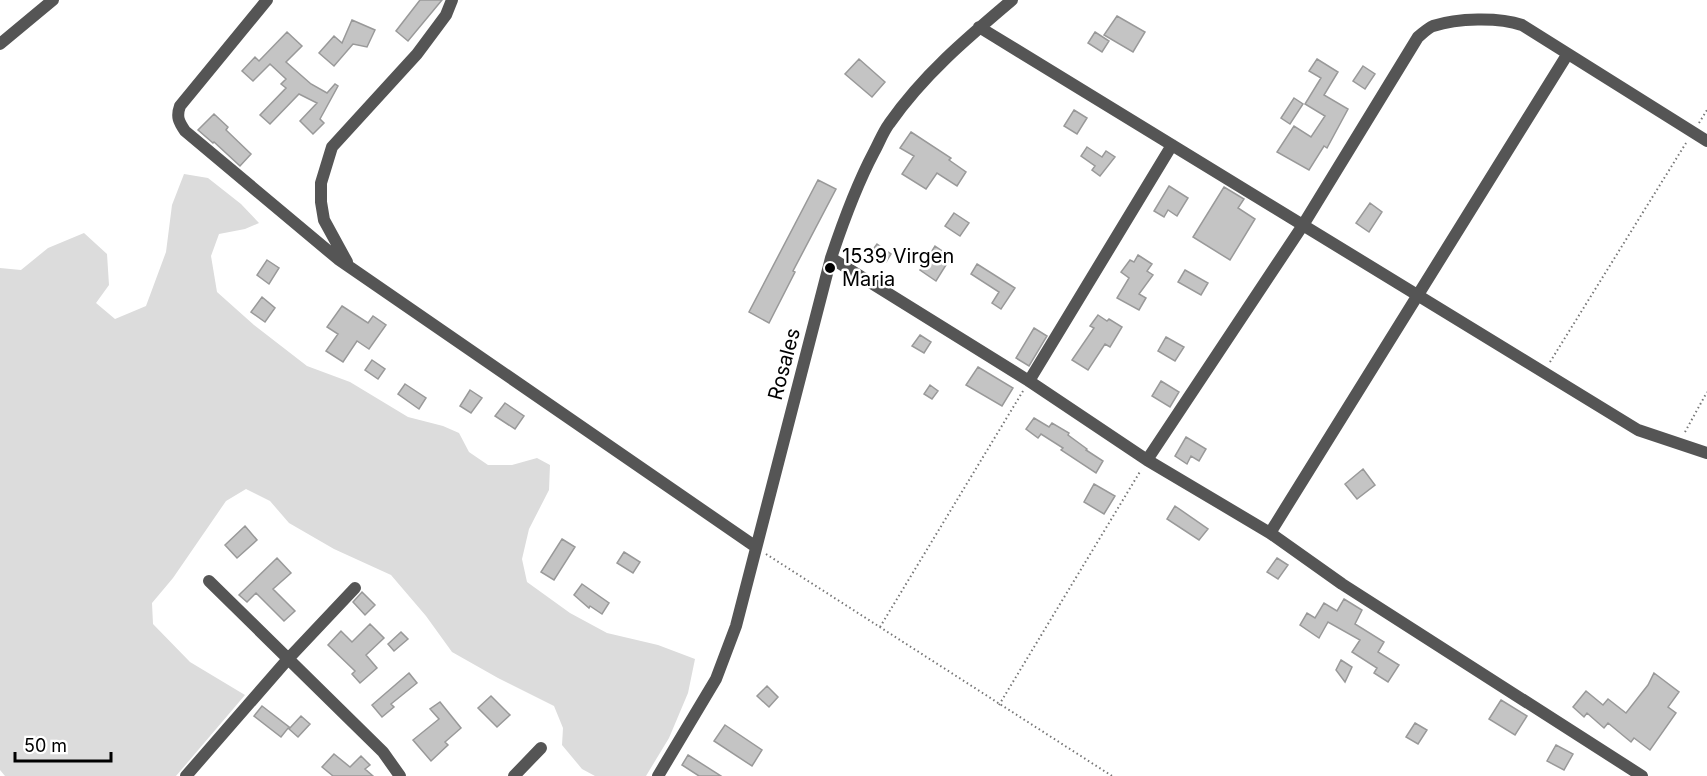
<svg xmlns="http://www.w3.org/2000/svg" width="1707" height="776" font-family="Inter,sans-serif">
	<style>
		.green { fill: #dcdcdc }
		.building { fill: #c4c4c4; stroke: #999; stroke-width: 1.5 }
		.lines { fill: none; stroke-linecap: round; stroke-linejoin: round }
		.path { stroke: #777; stroke-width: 2; stroke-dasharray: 1.5 3; stroke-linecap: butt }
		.street { stroke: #555; stroke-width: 12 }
		.poi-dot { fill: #000; stroke: #fff; stroke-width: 2 }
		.labels { text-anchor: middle; stroke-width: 5; stroke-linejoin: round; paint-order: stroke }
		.poi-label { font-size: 20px; fill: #000; stroke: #fff; text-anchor: start }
		.street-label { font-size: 20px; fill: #000; stroke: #fff }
	</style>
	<rect width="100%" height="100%" fill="#fff"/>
	<path class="green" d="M184,174l24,4 33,26 18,19 -14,6 -26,5 -8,22 6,36 37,33 53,41 43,16 58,35 35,9 16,7 10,19 19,13h24l25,-7 13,7 -1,25 -20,39 -7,30 5,23 43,31 37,20 51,12 37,14 -7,34 -19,45 -23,38h-51l-13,-7 -20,-24 1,-17 -9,-22 -56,-28 -46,-26 -26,-36 -35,-41 -57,-26 -45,-26 -19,-22 -24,-12 -20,12 -53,77 -21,25 1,21 37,38 55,33 -69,81h-171l-5,-6v-502l21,2 27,-22 36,-15 23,21 2,31 -13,18 19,16 31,-13 20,-54 6,-47z"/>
	<path class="building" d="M420,0h22l-34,41 -12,-10z
		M1117,16l28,16 -12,20 -29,-17z
		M352,20l23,10 -8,17 -14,-3 -19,22 -15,-13 15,-17 8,7z
		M287,32l15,14 -16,16 25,22 16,9 8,-9 3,2 -18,33 4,4 -11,11 -13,-13 17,-18 -18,-9 -29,30 -10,-9 26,-27 -5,-4 5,-5 -16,-15 -17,17 -11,-10 13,-14 4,4z
		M1095,32l14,9 -7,11 -14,-9z
		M859,59l26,23 -13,15 -27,-23z
		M1317,59l21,13 -14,23 24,14 -21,39 -3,-2 -15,24 -32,-18 17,-26 17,11 14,-21 -20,-12 16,-26 -12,-7z
		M1363,66l12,8 -10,15 -12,-8z
		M1294,98l9,6 -13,20 -9,-6z
		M1074,110l13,8 -10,16 -13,-8z
		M214,114l14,13 -2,3 25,24 -11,12 -26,-24 -1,1 -15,-13z
		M911,132l40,26 -2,2 17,12 -9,14 -20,-13 -11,16 -24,-15 12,-18 -14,-8z
		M1087,147l15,10 4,-6 9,6 -15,19 -8,-6 3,-4 -14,-10z
		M818,180l18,9 -43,82 2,1 -26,51 -20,-11z
		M1169,186l19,12 -11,18 -9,-6 -4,7 -10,-6z
		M1224,187l20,12 -6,9 17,11 -25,41 -37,-23z
		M1370,203l12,9 -13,20 -13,-9z
		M954,213l15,10 -9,13 -15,-10z
		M877,244l14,10 -5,8 -15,-10z
		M935,246l16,11 -15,24 -16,-11z
		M1138,255l14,9 -5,7 6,4 -14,19 7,4 -7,12 -22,-12 12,-20 -8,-6 9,-12 4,2z
		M267,260l12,8 -10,16 -12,-9z
		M977,264l38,24 -14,21 -9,-6 7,-11 -28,-18z
		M1185,270l23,13 -7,12 -23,-13z
		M262,297l13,11 -10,14 -14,-10z
		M342,306l26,17 5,-7 13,9 -17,24 -12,-8 -14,21 -17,-11 12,-17 -11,-7z
		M1098,315l9,6 2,-2 13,8 -12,20 -5,-3 -17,26 -16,-10 22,-32 -4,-2z
		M1034,328l13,8 -18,30 -13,-8z
		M920,335l11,7 -7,11 -12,-7z
		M1166,337l18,10 -9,14 -17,-10z
		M372,360l13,9 -7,10 -13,-9z
		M978,367l35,21 -11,18 -36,-21z
		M1161,381l18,11 -9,15 -18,-11z
		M405,384l21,14 -7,11 -21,-15z
		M930,385l8,6 -6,8 -8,-5z
		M470,390l12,8 -11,15 -11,-7z
		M505,403l19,13 -9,13 -20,-13z
		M1034,418l15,9 3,-4 17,10 -1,2 19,14 -1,1 17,11 -7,12 -35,-23 2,-2 -22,-14 -3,4 -12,-9z
		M1186,437l20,12 -7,12 -8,-5 -4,8 -12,-8z
		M1363,469l12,16 -18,14 -12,-15z
		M1094,484l21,12 -11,18 -20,-12z
		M1175,506l33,23 -9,11 -32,-21z
		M245,526l12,14 -20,18 -12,-13z
		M562,539l13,8 -21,33 -13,-8z
		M624,552l16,10 -7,11 -16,-10z
		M277,558l14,15 -18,16 22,22 -11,10 -28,-28 -9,9 -8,-7z
		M1277,558l11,7 -10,14 -11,-7z
		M582,584l27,19 -7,11 -12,-8 -1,2 -15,-13z
		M362,592l13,13 -10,10 -12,-13z
		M1344,599l18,11 -7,14 29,18 -6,10 21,13 -11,17 -14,-9 3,-5 -25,-16 8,-12 -32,-18 -9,16 -19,-13 7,-12 8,5 9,-15 13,8z
		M370,624l14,14 -18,17 11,13 -17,15 -8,-9 3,-3 -27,-26 13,-14 11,11z
		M401,632l7,7 -14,12 -6,-7z
		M1341,660l11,7 -7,15 -9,-12z
		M409,673l8,10 -26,21 3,3 -12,10 -10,-12z
		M1654,673l25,19 -11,15 8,6 -26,37 -16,-12 -3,4 -23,-19 -4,5 -17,-15 -3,4 -11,-10 13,-16 17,14 5,-6 18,14 22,-28z
		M767,686l11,11 -9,10 -12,-11z
		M491,696l19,19 -13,12 -19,-19z
		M1501,700l26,16 -12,19 -26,-16z
		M440,702l21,26 -16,14 3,3 -17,16 -18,-21 26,-21 -9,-10z
		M262,706l27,21 -8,10 -27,-21z
		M301,716l9,8 -12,13 -9,-8z
		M1415,723l12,7 -9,14 -12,-7z
		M725,725l37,25 -10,16 -38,-25z
		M1556,745l17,9 -9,16 -17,-9z
		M334,754l16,13 11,-11 9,9 -5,4 8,7h-40l-11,-9z
		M688,755l33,21h-22l-17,-11z"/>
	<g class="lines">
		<path class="path" d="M1699,123l8,-13
			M1550,362l136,-219
			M1685,432l22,-40
			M766,554l346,222
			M880,627l143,-236
			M999,705l142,-235"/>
		<path class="street" d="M267,0l-87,106c-4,11 -1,16 5,25l153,128 418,288
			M979,27l659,403 69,23
			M0,44l53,-44
			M831,258l198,123 118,79 123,73 72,51 300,192
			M347,262l-23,-42 -3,-18v-19l11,-36 85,-93 29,-39 6,-15
			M1029,381l143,-236
			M1147,460l156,-235 115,-188c5,-4 10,-9 15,-11 24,-8 66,-9 89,-1l185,116
			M1270,533l297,-478
			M209,581l174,171 17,24
			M186,776l102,-117 67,-71
			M514,776l27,-28
			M658,776l58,-97 20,-53 95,-368c12,-36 25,-72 43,-106 5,-9 9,-20 15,-28 34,-49 78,-86 123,-124"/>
	</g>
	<circle class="poi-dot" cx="830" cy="268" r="6"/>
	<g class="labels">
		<g class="poi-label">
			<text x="842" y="263">1539 Virgen<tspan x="842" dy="23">Maria</tspan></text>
		</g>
		<g class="street-label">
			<text transform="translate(784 364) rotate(-75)" y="7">Rosales</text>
		</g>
	</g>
	<path d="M15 752v9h96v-9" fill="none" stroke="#000000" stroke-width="3"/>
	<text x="24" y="752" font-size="18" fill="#000000" stroke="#ffffff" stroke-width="4.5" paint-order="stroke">50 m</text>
</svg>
